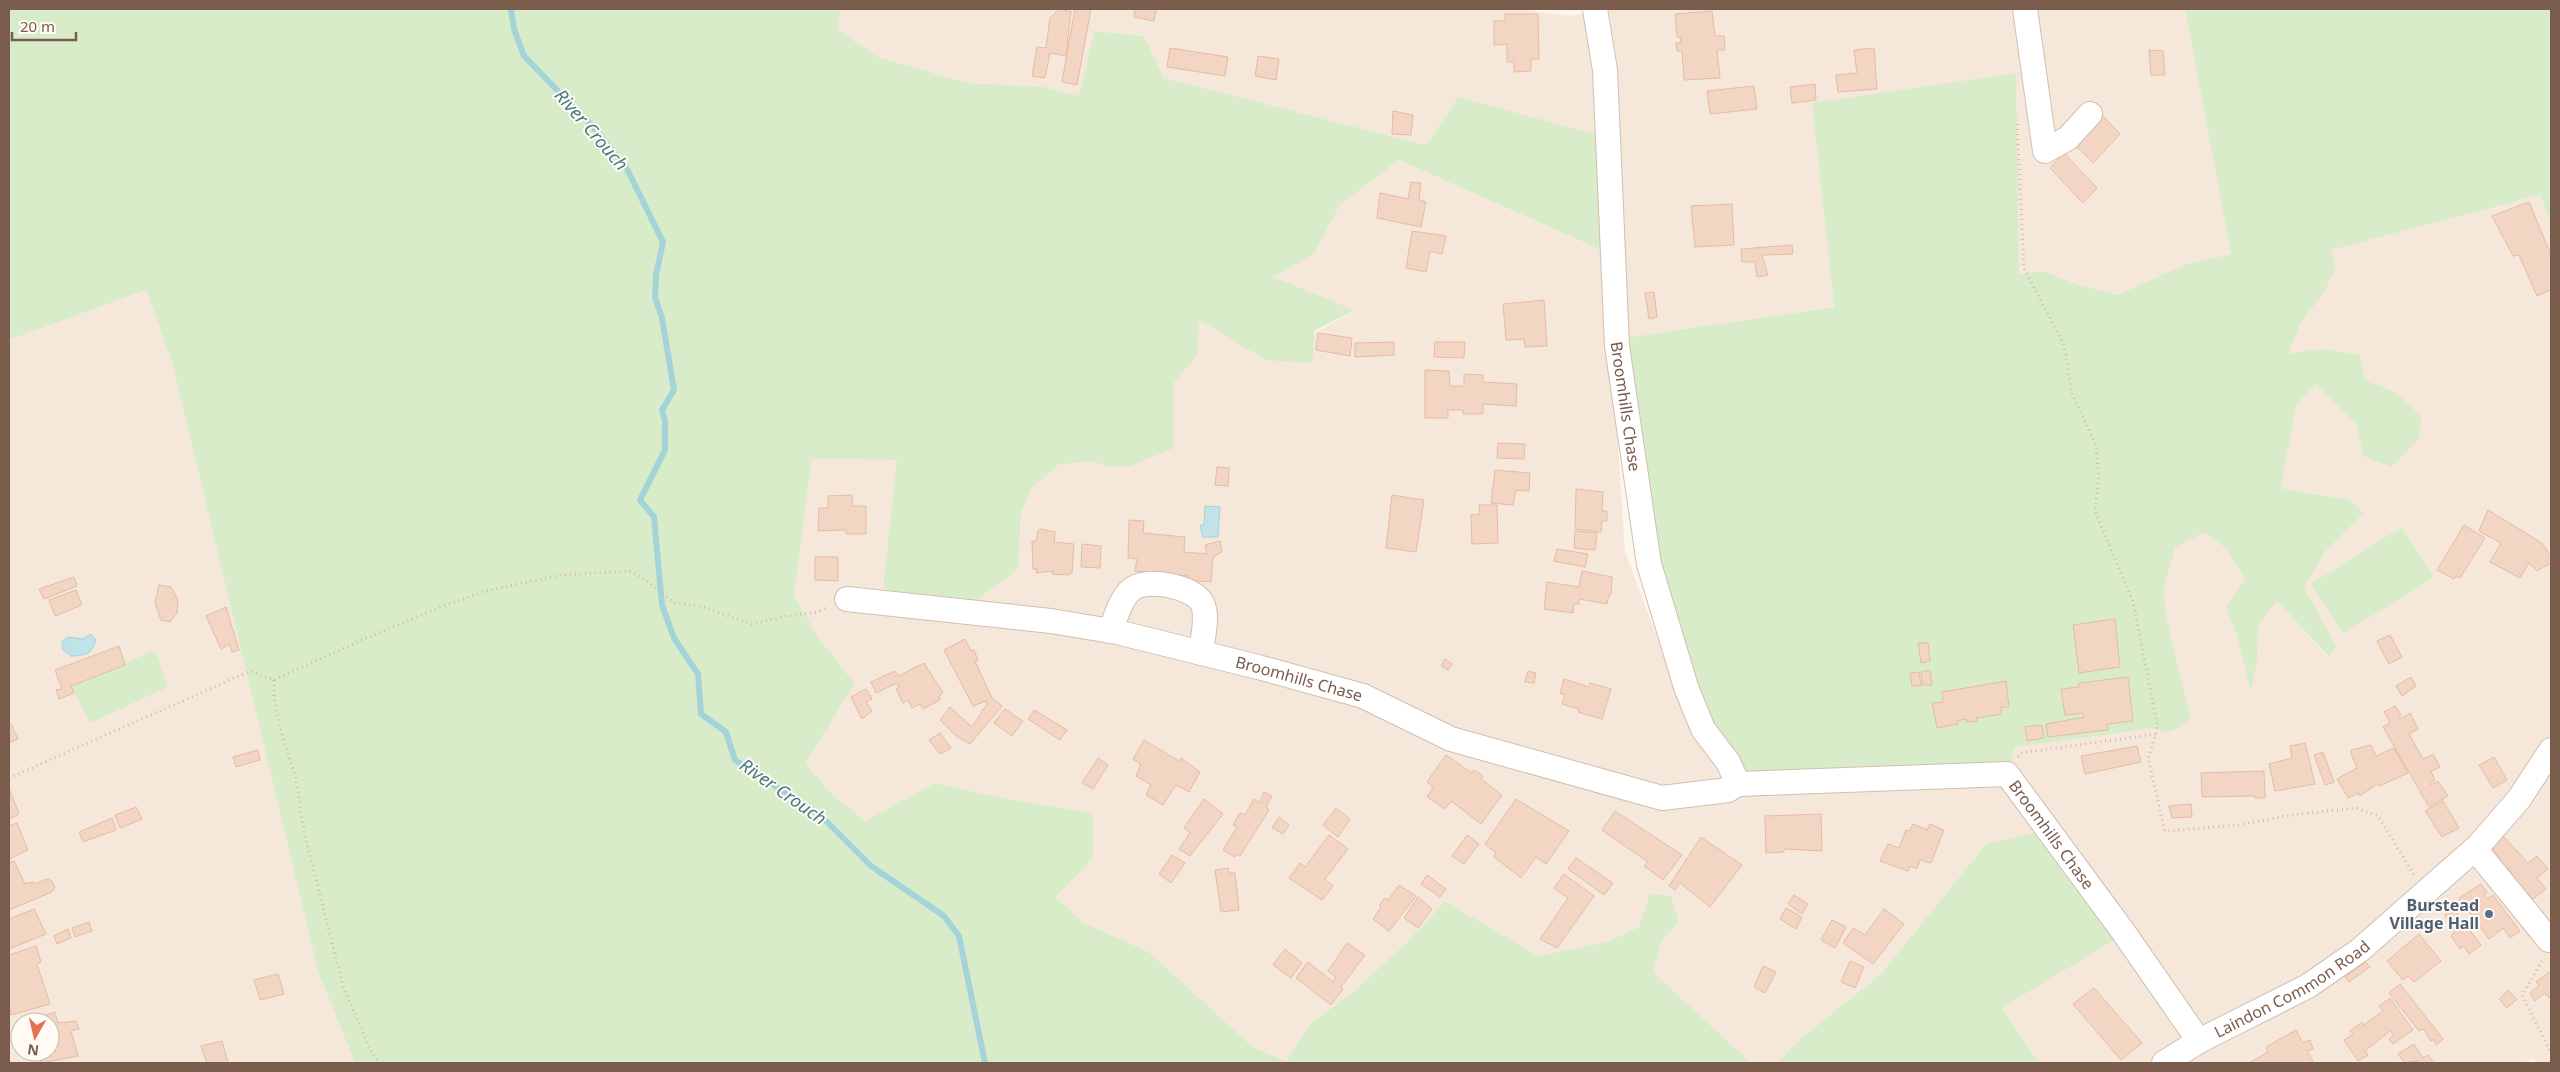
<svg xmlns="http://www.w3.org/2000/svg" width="2560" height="1072" font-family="'Noto Sans',sans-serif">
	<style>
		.residential { fill: #f5e8da; fill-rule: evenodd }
		.green { fill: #d8ecc9 }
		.water { fill: #bfe3e8; stroke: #a5d3da }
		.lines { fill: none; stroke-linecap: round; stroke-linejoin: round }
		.stream { stroke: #a5d3da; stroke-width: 6 }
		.building { fill: #f3d5c3; stroke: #e6bba3 }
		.minor-casing { stroke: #d1beb0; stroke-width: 26 }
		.path { stroke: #d9b8a5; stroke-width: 3; stroke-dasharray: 1 4; stroke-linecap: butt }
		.minor { stroke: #fff; stroke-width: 24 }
		.service-dot { fill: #5c6f8a; stroke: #fffaf3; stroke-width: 2 }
		.labels { text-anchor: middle; stroke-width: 4; stroke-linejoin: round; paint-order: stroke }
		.street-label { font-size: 16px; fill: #7a5c4d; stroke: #fffaf3 }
		.service-label { font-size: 16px; font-weight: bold; fill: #4e5e75; stroke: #fffaf3; text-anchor: end }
		.water-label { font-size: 18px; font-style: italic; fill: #437c86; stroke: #fffaf3 }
	</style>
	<rect width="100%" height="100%" fill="#fdf6ec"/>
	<path class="residential" d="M840,9h678l53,7 31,-7h583l46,245 -45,10 -69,31 -41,-11 -32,-13 -25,3 -207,-171 22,204 -223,33 14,212 70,186 43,46 417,-56 11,5 14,-5 11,-11 -21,-82 -7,-44 12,-42 28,-18 24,18 18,30 -19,27 12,33 19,21 1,-34 19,-25 51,56 9,-10 -33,-60 21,-35 39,-39 -15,-13 -68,-12 15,-84 19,-20 41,40 7,32 33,-64 -31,-12 -39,-31 -37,4 10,-27 11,-15 20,-61 210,-55 11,28v840h-14l-3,-5 -10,5h-485l-37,-55 131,-79 -147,-85 -105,130 -83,67 -20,22h-28l-97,-91 9,-33 -23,-12 -33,15 -68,14 -93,-55 -39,42 -52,48 -44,33 -23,37 -33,-13 -105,-96 -67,-30 -26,-25 37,-39 -81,-58 -77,-17 -70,38 -35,-29 -25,-29 50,-79 -36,-46 -25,-43 18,-136 86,1 -15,127 78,25 57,-43 3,-56 10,-24 27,-24 33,-4 17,6 66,-19v-65l24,-29 1,-34 66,40 89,-49 -82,-34 42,-23 26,-49 59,-45 214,96 -155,-159 -32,48 -262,-67 -20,-42 -50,-5 -15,65 -34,-9 -77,-4 -90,-26 -40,-27z
		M146,290l26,72 146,608 37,93h-346v-723zM20,1022h30v30h-30z"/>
	<path class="green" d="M9,9h831l-2,21 40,27 90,26 77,4 34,9 15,-65 50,5 20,42 262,67 32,-48 150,41 6,118 -215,-96 -59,45 -26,49 -41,23 82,33 -41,21 -1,32 -48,-3 -66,-40 -1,34 -24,29v65l-44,18 -22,1 -17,-6 -33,4 -27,24 -10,24 -3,56 -57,43 -78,-24 14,-128 -85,-1 -18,136 25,43 36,46 -50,79 25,29 35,29 70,-38 77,17 81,13v45l-37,39 26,25 67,30 105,96 33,13 23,-37 44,-33 52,-48 39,-42 93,55 68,-14 33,-15 11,-33 21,2 8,27 -17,16 -9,33 98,91h-1396l-37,-92 -146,-609 -26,-72 -137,50z
		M2185,9h366v214l-11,-28 -209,55 5,17 -11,23 -26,36 -10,27 37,-4 33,6 6,25 31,12 25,24 -2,22 -27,29 -29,-11 -7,-32 -41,-40 -19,21 -15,83 68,12 15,13 -39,39 -21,35 33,60 -8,10 -52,-56 -19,25 -1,34 -6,31 -13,-52 -12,-33 19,-27 -18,-30 -24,-17 -28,17 -12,42 7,44 21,82 -11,11 -14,5 -11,-5 -140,19 -8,27 -269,10 -52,-96 -76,-348 224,-33 -22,-204 204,-30 3,201 25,-3 32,13 41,11 69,-31 45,-10z
		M2402,527l32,50 -91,57 -32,-50z
		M155,650l13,37 -78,36 -19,-37 54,-21v-2z
		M2056,828l77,101 -131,79 37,55h-262l21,-22 83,-67 105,-130z"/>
	<path class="water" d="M1205,506l15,1 -2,30h-15l-3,-11 4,-2z
		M91,634l5,6c-4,14 -11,16 -25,16l-8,-6 -1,-8 6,-5 15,2z"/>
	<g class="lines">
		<path class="stream" d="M511,9l3,20 10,27 70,72 32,39 37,75 -7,33 -1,22 7,21 12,72 -12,20 3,11v29l-25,50 14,17 8,88 12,33 24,36 3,40 25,18 9,28 85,55 51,51 73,50 15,20 26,127"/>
	</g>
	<path class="building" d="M1059,9l12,3 -5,44 -16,-3 -5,25 -13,-2 5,-29 9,1 4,-30z
		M1075,9h16l-14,76 -15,-3z
		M1135,9h21l-2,12 -20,-4z
		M1712,11l3,25h9l1,14h-8l3,28 -36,2 -2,-29h-5l-1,-8h5l-1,-6h-3l-2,-23z
		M1505,14h33l1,45h-8v12l-17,1v-10h-7v-18l-13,1v-24h11z
		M1170,48l58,9 -3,19 -58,-9z
		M1874,48l3,41 -39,3 -2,-17 21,-2 -3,-23z
		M2149,50l14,1 2,24h-14z
		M1258,56l21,3 -3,21 -21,-4z
		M1815,84l1,16 -24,3 -2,-16z
		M1754,86l3,23 -47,5 -3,-23z
		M1393,111l20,4 -2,20 -19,-1z
		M2102,115l18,19 -27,29 -18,-18z
		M2064,153l33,35 -14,15 -33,-35z
		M1411,182l10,1 -2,17 7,2 -5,25 -44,-9 3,-25 28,6z
		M2529,202l22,53v35l-14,6 -18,-41 -6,1 -21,-40z
		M1732,204l2,41 -39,2 -4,-41z
		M1412,231l34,5 -4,18 -12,-3 -4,21 -20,-4z
		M1792,245l1,9 -31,1 6,20 -11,2 -2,-15h-13l-1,-13z
		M1654,292l3,25 -8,2 -4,-26z
		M1544,300l3,46 -22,1 -1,-8 -18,1 -3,-36z
		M1318,333l34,5 -2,18 -34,-6z
		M1394,342v13l-39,2v-14z
		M1435,342h30l-1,16 -30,-1z
		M1425,370l24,1 1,15h14v-12l19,1v7l34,2 -1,22 -33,-2v10h-20v-4h-15v8h-23z
		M1498,443l27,1 -1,15 -27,-1z
		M1217,467l12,1 -1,18 -13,-1z
		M1495,470l35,3 -1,18 -13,-1 -3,15 -22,-2z
		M1576,489l27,3 -1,19h5v10h-5l-1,11 -26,-3z
		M852,495l1,11h13v28h-20v-4l-28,1 1,-23h9v-12z
		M1392,495l32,5 -8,52 -30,-4z
		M1479,505h18l1,38 -26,1 -1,-29 9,-1z
		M2488,510l54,33 9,14v6l-14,8 -8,-8 -9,15 -30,-16 11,-19 -22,-12z
		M1129,520l15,1 -1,12 42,4 -1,15 23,2 -2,-9 15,-4 2,11 -9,5 -2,25 -24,-2 1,-4 -53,-5 2,-12 -9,-1z
		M2464,525l21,13 -25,40 -4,-2 -2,3 -17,-9z
		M1041,529l14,3 -1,10 20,2 -2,29h-3v2l-17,-1 1,-3 -17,2 1,-4h-4l-1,-28h4l2,-10z
		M1575,531l22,2 -2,17 -21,-2z
		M1082,544l19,2 -1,22 -19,-1z
		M1557,549l31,5 -3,13 -31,-6z
		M815,557h23v24l-23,-1z
		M1582,571l30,6 -1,18h-2l-2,9 -28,-5v5h-5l-1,9 -29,-4 3,-27 32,5z
		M74,577l3,9 -33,13 -5,-10z
		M159,585l12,2 7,13 -1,13 -7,9 -9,-2 -6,-17z
		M76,590l6,15 -27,11 -6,-16z
		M226,607l13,43 -7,2 -3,-8 -8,5 -15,-33z
		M2115,619l5,48 -41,6 -6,-48z
		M2390,635l12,22 -13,7 -12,-23z
		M965,639l6,12 3,-1 4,10 -3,1 17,37 10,8 -32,38 -14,-8 -16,-16 10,-13 22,20 15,-23 -1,-3 -13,5 -29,-56z
		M1918,643h10l2,18 -9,2z
		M119,646l6,19 -54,21 3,7 -15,6 -3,-9 6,-1 -7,-19z
		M1445,659l7,5 -4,6 -7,-4z
		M924,663l19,30 -4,3 1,4 -17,9 -3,-5 -8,4 -4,-8 -5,3 -7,-14 3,-2 -2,-4 -21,10 -5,-11 24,-11 3,5z
		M1930,670l2,15h-9l-2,-13z
		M1528,671l8,2 -2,10 -9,-1z
		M1919,672l2,14h-9l-2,-13z
		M2128,677l5,44 -26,3 1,6 -60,7 -2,-13 38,-7 -1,-4 -18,2 -4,-26 18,-2v-4z
		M2411,677l5,9 -14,10 -6,-10z
		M1564,679l25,8 1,-4 21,6 -9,30 -24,-7 1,-3 -17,-5 3,-9 -5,-2z
		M2006,681l3,26h-8l1,7 -26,4 1,3 -10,1 -1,-3 -9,2 1,3 -21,4 -5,-25 11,-1 -1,-10z
		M866,689l6,10 -6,3 6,9 -10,8 -11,-22z
		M2395,706l6,9 -3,2 2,2 10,-6 8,16 -9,5 14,25 10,-5 7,13 -9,4 4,9 -5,3 1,2 7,-4 10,15 -19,11 -46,-80 7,-5 -6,-10z
		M1005,709l18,12 -11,15 -18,-13z
		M1034,710l33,20 -7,10 -32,-21z
		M11,724l7,15 -9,4v-18z
		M2042,725l2,13 -17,3 -2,-14z
		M940,733l11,15 -11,6 -11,-14z
		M1144,740l35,21 2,-3 19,14 -11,20 -13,-7 -13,20 -17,-10 5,-10 -15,-9 5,-12 -8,-5z
		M2305,743l10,41 -40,7 -6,-27 23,-6 -2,-12z
		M2371,745l5,11 18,-8 14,25 -29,13 -2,-2 -17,12 -1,-3 -11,5 -11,-19 20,-11 -6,-14v-4z
		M2137,746l4,16 -56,12 -4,-18z
		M258,750l2,10 -24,7 -3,-10z
		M2323,752l11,30 -9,3 -11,-30z
		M1446,755l26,18 2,-3 9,6 -2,3 21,16 -21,29 -30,-23 -6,8 -18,-12 6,-10 -6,-5z
		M2494,757l13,23 -14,8 -14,-23z
		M1098,758l10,7 -15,24 -11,-6z
		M2264,771l1,27h-10v-2l-53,1 -1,-24z
		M9,788l10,26 -10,5z
		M1264,792l8,4 -6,11 3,3 -29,46 -3,-2 -2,3 -12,-7 14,-23 -4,-2 7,-12 5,2 9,-16 5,4z
		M1204,799l19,15 -33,42 -11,-7 11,-16 -6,-5z
		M1516,799l53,32 -23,33 -10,-7 -15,21 -27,-21 2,-4 -11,-9z
		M2443,801l16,27 -17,9 -17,-26z
		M2191,804l1,13 -20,1 -3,-12z
		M136,807l6,12 -22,9 -5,-13z
		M1336,808l14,11 -12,18 -15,-12z
		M1615,811l67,44 -19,25 -19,-14 4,-4 -46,-32z
		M1821,814l1,37 -38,-2v3l-18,1 -1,-37z
		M1279,817l10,8 -6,9 -11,-6z
		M112,818l4,12 -33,12 -4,-10z
		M17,823l11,27 -19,9v-33z
		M1913,824l14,6 3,-6 14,6 -13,33 -11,-3 -3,9 -7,-3 -2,5 -28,-10 8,-17 11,4 7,-18 3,1z
		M1329,835l19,14 -23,30 8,7 -11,14 -33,-22 11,-15 5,4z
		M1467,835l12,9 -15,20 -12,-8z
		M2503,836l25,27 9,-7 11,13 -11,9 9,11 -13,10 -19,-17 2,-2 -8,-12 -2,2 -14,-24z
		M1701,837l41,28 -32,42 -30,-24 -5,7 -6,-4z
		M1172,855l13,8 -14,20 -12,-9z
		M1576,858l37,25 -9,12 -36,-26z
		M14,861l11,23 8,-2 1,2 13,-5 5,2 3,6 -3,5 -43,18v-47z
		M1228,868l1,5h6l4,37 -18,2 -6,-42z
		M1564,874l30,22 -37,52 -17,-9 28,-41 -14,-10z
		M1427,875l19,14 -6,8 -19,-13z
		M2481,884l6,8 -3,2 3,5 6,-4 27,36 -10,7 -7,-10 -14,11 -30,-41z
		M1399,885l17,11 -27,35 -16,-12 8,-12 -2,-2 6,-7 3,2z
		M1794,895l14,9 -6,10 -14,-10z
		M1418,897l14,12 -14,19 -14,-10z
		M1786,908l16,9 -6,12 -16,-10z
		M2453,908l28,37 -12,9 -5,-8 -4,3 -9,-13 4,-5 -10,-16z
		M34,909l12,25 -37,15v-30z
		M1884,909l20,15 -31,40 -30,-21 10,-15 12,7z
		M1832,920l14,7 -11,21 -14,-8z
		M89,922l3,9 -17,6 -3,-9z
		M68,929l3,9 -14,6 -3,-8z
		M2419,934l22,27 -27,21 -6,-6 -5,4 -16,-19z
		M1347,943l18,12 -24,32 2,2 -12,16 -35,-27 12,-16 25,20 3,-5 -8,-6z
		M36,946l5,16 -4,2 13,40 -39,11 -2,-9v-51z
		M1285,949l17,14 -11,15 -18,-13z
		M1850,961l14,6 -9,21 -14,-6z
		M2365,962l5,5 -21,15 -4,-5z
		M1763,966l13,6 -11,21 -11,-6z
		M2551,971v25l-2,2 -4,-5 -10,8 -5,-8 9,-8 -3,-3z
		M278,974l6,20 -24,6 -6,-20z
		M2400,984l43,55 -7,6 -2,-6 -3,2 -8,-12 -4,2 -30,-38z
		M2094,988l48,55 -21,17 -48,-56z
		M2508,990l9,9 -10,9 -8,-9z
		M2390,998l23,32 -20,14 -4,-5 5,-4 -4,-4 -25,20 3,4 -10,6 -14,-21 9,-6 -3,-3 12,-9 2,3 19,-14 -4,-5z
		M55,1012l3,11 18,-2 3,8 -8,2 7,25 -37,7 -2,-8 -8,2 -1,-5h20v-30h-25z
		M2296,1030l7,13 7,-3 3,9 -6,2 7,12h-65l19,-11 -2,-5z
		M222,1041l6,22h-21l-6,-17z
		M2414,1044l9,14 5,-3 6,8h-14l-3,-2 -12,2 -7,-9z"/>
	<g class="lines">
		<defs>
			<g id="minor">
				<path id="s1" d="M1595,9l10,61 12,276 32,218 37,123 17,42 25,33 10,22"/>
				<path d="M2025,9l20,142 23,-13 22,-24"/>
				<path id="s2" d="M847,599l204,22 66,11 141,35 105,29 88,43 211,59 66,-8 10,-6 269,-10 115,156 77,111"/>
				<path d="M1110,631c6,-13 10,-32 21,-41 14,-13 62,-4 71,13 7,13 0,36 -1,50"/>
				<path d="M2475,849l74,91"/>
				<path id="s3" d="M2164,1063l35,-22 109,-55 52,-36 118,-104 41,-47 32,-49"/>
			</g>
		</defs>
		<use href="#minor" class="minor-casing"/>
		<path class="path" d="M2017,124l7,144 40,77 8,49 24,51 3,31 -4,35 38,91 24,122 -1,10
			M274,680v17l6,31 16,51 8,53 39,154 28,65 9,12
			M2018,757l3,-4 135,-19 -8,24 17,73 73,-6 54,-10 63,-7 23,8 36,59
			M9,778l241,-107 24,9 90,-41 77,-32 44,-16 76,-16 68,-4 17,9 28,23 26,3 52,18 35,-8 30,-4 11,-5
			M2542,961l-20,34 29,58"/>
		<use href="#minor" class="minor"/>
	</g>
	<circle class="service-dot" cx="2489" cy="914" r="5"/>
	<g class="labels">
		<g class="street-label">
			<text dy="6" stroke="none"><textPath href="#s1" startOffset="399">Broomhills Chase</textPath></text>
			<text dy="6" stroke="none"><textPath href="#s2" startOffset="460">Broomhills Chase</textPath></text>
			<text dy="6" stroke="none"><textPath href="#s2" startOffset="1266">Broomhills Chase</textPath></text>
			<text dy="6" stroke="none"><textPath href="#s3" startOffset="148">Laindon Common Road</textPath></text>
		</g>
		<g class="service-label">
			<text x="2479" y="911">Burstead<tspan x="2479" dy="18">Village Hall</tspan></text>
		</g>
		<g class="water-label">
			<text transform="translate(591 130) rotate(49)" y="6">River Crouch</text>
			<text transform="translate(783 792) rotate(35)" y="6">River Crouch</text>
		</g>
	</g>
	<rect width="2560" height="1072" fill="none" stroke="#7a5c4d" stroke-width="20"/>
	<g transform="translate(35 1037) rotate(188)"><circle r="24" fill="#fffaf3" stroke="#cabbb1"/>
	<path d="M0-4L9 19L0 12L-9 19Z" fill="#e76f51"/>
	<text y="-8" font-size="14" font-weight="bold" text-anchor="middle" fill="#7a5c4d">N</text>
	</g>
	<path d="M12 32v8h64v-8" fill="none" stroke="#7a5c4d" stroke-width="2.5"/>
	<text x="20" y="32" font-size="15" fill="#7a5c4d" stroke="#fffaf3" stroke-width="4" paint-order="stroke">20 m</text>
</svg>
